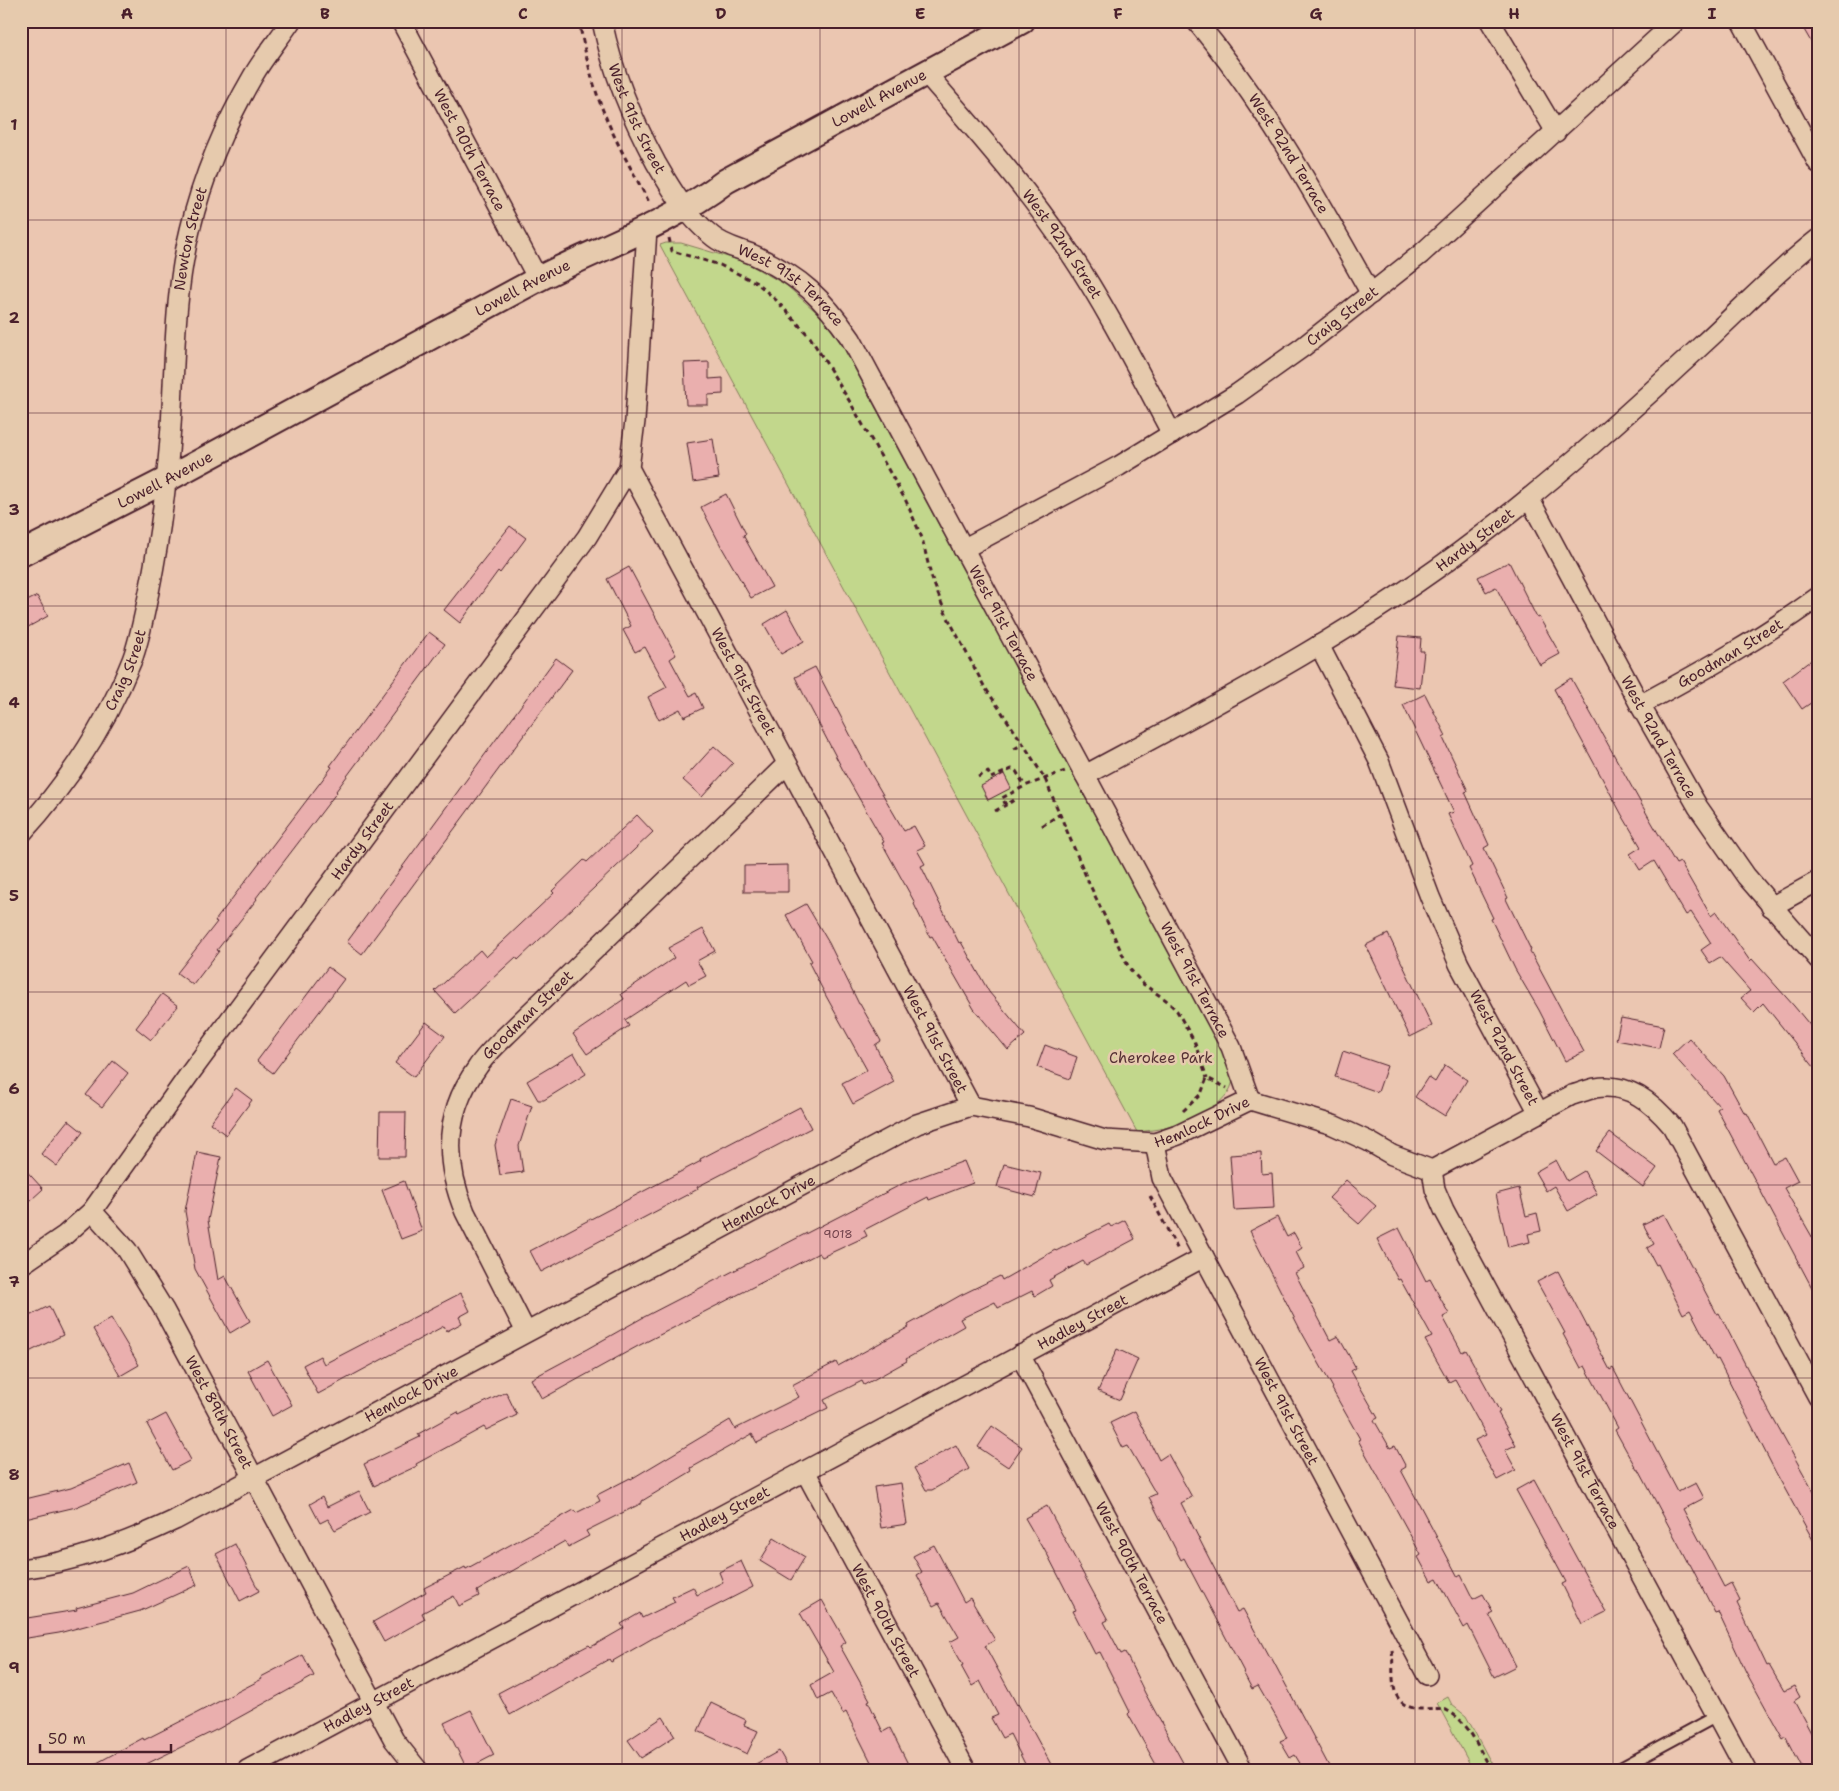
<svg xmlns="http://www.w3.org/2000/svg" width="1839" height="1791" font-family="'Shantell Sans',sans-serif">
	<style>
		.green { fill: #c2d78c; stroke: #867b5c }
		.building { fill: #eaafae; stroke: #4a1f2b }
		.lines { fill: none; stroke-linecap: round; stroke-linejoin: round }
		.service-casing { stroke: #4a1f2b; stroke-width: 14 }
		.minor-casing { stroke: #4a1f2b; stroke-width: 22 }
		.tertiary-casing { stroke: #4a1f2b; stroke-width: 28 }
		.path { stroke: #4a1f2b; stroke-width: 3; stroke-dasharray: 5 4; stroke-linecap: butt }
		.service { stroke: #e6caad; stroke-width: 10 }
		.minor { stroke: #e6caad; stroke-width: 19 }
		.tertiary { stroke: #e6caad; stroke-width: 24 }
		.grid { fill: none; stroke: #4a1f2b; stroke-width: 1; stroke-opacity: 0.55 }
		.labels { text-anchor: middle; stroke-width: 5; stroke-linejoin: round; paint-order: stroke }
		.number-label { font-size: 12px; fill: #72434c }
		.street-label { font-size: 15px; fill: #4a1f2b; stroke: #e6caad }
		.park-label { font-size: 15px; fill: #563135; stroke: #e6caad }
		.neatline { fill: none; stroke: #4a1f2b; stroke-width: 2 }
		.grid-label { font-size: 16px; text-anchor: middle; font-weight: bold; fill: #4a1f2b }
	</style>
	<rect width="100%" height="100%" fill="#ebc6b1"/>
	<filter id="ink" filterUnits="userSpaceOnUse"><feTurbulence type="fractalNoise" baseFrequency=".02" numOctaves="2"/><feDisplacementMap in="SourceGraphic" scale="10" xChannelSelector="R" yChannelSelector="G"/><feConvolveMatrix kernelMatrix="1 2 1 2 8 2 1 2 1" color-interpolation-filters="sRGB"/></filter>
	<g filter="url(#ink)">
		<path class="green" d="M666,243h15l64,19 41,23 36,32 20,28 391,727c5,31 -45,50 -69,56 -9,2 -19,3 -27,4l-477,-887z
			M1448,1697l4,8 14,11 29,54h-22l-36,-67z"/>
		<path class="building" d="M1799,21h19v33z
			M709,362v17l14,-1v16l-15,1v10h-22l-2,-42z
			M713,439l6,39 -26,4 -6,-39z
			M726,494l20,40 -3,1 29,52 -21,11 -30,-52 -20,-39z
			M510,526l16,12 -26,35 -2,-2 -38,52 -16,-13z
			M1509,562l28,56 2,-1 21,37 -20,11 -27,-48 -1,1 -16,-31 -10,5 -8,-15z
			M629,567l47,88 -6,4 20,37 6,-3 7,15 -19,9 -4,-8 -21,11 -11,-23 19,-10 -22,-40 -10,5 -12,-22 8,-4 -24,-47z
			M37,596l11,20 -27,15v-27z
			M787,610l17,31 -23,13 -17,-30z
			M429,632l16,12 -109,147 1,1 -81,106 1,1 -40,51 2,1 -26,34 -16,-12 40,-51 -2,-1 117,-154 -2,-1z
			M1399,636l22,2 -1,13h4l-4,37 -27,-3z
			M1818,655v43l-16,11 -19,-28z
			M556,658l16,12 -210,284 -15,-12z
			M815,667l53,102 36,62 10,-5 11,20 -8,4 8,14 -4,2 38,77 2,-1 28,50 36,43 -17,15 -34,-41 -42,-73 -2,1 -16,-33 1,-1 -33,-60 2,-1 -40,-70 -33,-63 -16,-32z
			M1571,678l77,138 28,48 4,-2 31,54 5,-4 34,49 2,-2 42,47 24,29v37l-55,-69 -9,9 -13,-14 9,-7 -30,-34 -10,6 -9,-13 10,-7 -20,-31 -5,3 -32,-54 -14,9 -10,-16 11,-7 -19,-32 -68,-126z
			M1425,694l21,42 -3,2 25,53 -3,1 24,53 -5,3 24,50 -2,1 25,51 -1,1 54,101 -19,9 -26,-51 -24,-41 -24,-50 2,-1 -24,-50 3,-2 -24,-52 6,-2 -51,-107z
			M714,746l19,17 -31,34 -19,-17z
			M1004,774l7,14 -23,12 -7,-14z
			M637,815l16,17 -135,128 -2,-3 -61,56 -20,-22 45,-41 6,7 68,-64 -2,-2 32,-31 3,2z
			M788,865v27h-44v-26z
			M806,904l23,39 30,61h1l21,37 -6,4 19,37 -41,22 -11,-21 25,-13 -41,-74 -17,-33 3,-2 -26,-46z
			M703,929l12,22 -18,10 9,15 -17,9 -3,-5 -61,40 4,6 -42,28 -14,-20 51,-35 -3,-5 53,-36 -6,-10z
			M1388,934l44,92 -22,11 -44,-92z
			M328,967l16,12 -71,94 -16,-12z
			M162,994l16,12 -27,34 -15,-12z
			M1621,1018l43,8 -5,22 -43,-8z
			M426,1022l19,14 -31,41 -19,-14z
			M1689,1038l35,38 21,38 2,-1 26,50 12,-6 13,24 -14,7 34,59v52l-101,-190 3,-2 -48,-53z
			M1045,1045l32,12 -7,22 -33,-12z
			M1343,1051l44,15 -9,26 -43,-15z
			M574,1053l12,21 -42,26h-6l-11,-19z
			M113,1061l15,12 -26,34 -16,-12z
			M1445,1065l22,15 -22,36 -30,-19 13,-20 7,5z
			M236,1088l16,12 -26,35 -16,-12z
			M511,1099l21,7 -13,40 4,26 -23,3 -5,-30z
			M800,1107l11,21 -114,59 1,2 -157,83 -11,-21 171,-90 -1,-2z
			M380,1112h26l-1,45h-26z
			M68,1120l15,12 -26,34 -16,-12z
			M1610,1133l47,35 -14,19 -47,-36z
			M197,1152l24,5 -13,63 10,60 7,-4 25,45 -20,12 -35,-64 -10,-58z
			M1261,1153l1,21 10,-1 2,35 -40,2 -4,-55z
			M1556,1160l11,21 17,-10 13,23 -29,17 -14,-25 -8,5 -11,-19z
			M964,1161l9,22 -44,17 -1,-3 -64,33 3,6 -45,21 -3,-4 -181,93 -96,53 -11,-20 56,-30 55,-31 262,-135z
			M1004,1164l37,9 -6,24 -38,-10z
			M21,1165l22,24 -22,20z
			M1346,1180l30,26 -17,18 -30,-26z
			M404,1181l18,50 -21,8 -19,-49z
			M1519,1188l7,28 11,-3 4,18 -13,3 2,8 -22,5 -12,-53z
			M1664,1214l53,100 2,-1 51,100 48,87v49l-43,-78 -57,-112 -2,1 -26,-50 -7,4 -25,-50 -2,1 -9,-17 7,-4 -11,-20z
			M1277,1217l10,20 7,-4 8,15 -6,4 8,16 -9,5 35,67 8,-4 18,32 -5,3 27,47 -4,2 16,28 5,-2 11,21 -5,3 57,107 3,-2 12,24 10,-5 10,18 -4,2 27,52 -22,11 -26,-52 -4,3 -27,-50 -6,3 -13,-24 3,-2 -14,-26 -49,-89 2,-1 -28,-50 1,-1 -32,-57 -51,-100z
			M1125,1220l10,19 -49,26 -3,-4 -34,19 3,6 -17,10 -3,-5 -34,17 -3,-6 -35,17 4,7 -58,33 1,2 -43,24 -2,-4 -38,19 4,8 -71,35 -5,-9 -61,34 1,3 -50,30v2l-56,28 3,5 -21,11 -3,-6 -88,50 2,5 -20,10 -5,-10 -32,17 3,6 -41,23 -11,-20 53,-30 -2,-4 41,-21 1,2 108,-59 2,3 24,-12 -3,-6 33,-17 1,1 99,-59 5,9 64,-32 -7,-12 44,-23 2,4 71,-39 -1,-2 53,-30 39,-19 2,4 53,-30 1,1 53,-27 2,3z
			M1399,1228l27,53 4,-2 19,35 -6,3 19,35 4,-2 34,62 -2,1 18,32 -11,5 11,20 -19,10 -22,-40 11,-5 -31,-56 -6,3 -24,-42 7,-3 -32,-58 -2,1 -21,-41z
			M1558,1271l52,99 3,-2 65,124 18,-9 8,15 -21,11 41,78 7,-4 9,18 -3,2 30,63 2,-1 15,26 10,-5 6,11 -6,4 24,45v24h-15l-17,-33 -3,2 -37,-67 -28,-60 -3,1 -25,-49h-1l-50,-94h-2l-22,-40 3,-2 -33,-62 -4,2 -18,-34 2,-1 -28,-51z
			M461,1293l9,18 -11,6 3,6 -15,8 -3,-5 -126,68 -15,-29 17,-9 4,8z
			M49,1306l14,29 -42,21v-36z
			M111,1318l28,47 -19,11 -27,-47z
			M1117,1349l21,10 -18,41 -22,-9z
			M267,1360l25,45 -20,11 -24,-45z
			M506,1392l11,23 -31,15 -2,-3 -68,37 1,2 -43,20 -10,-22 56,-27 -2,-3 40,-22 1,3z
			M1135,1411l24,49 9,-6 24,43 -11,6 29,57 27,52 6,-3 26,48h2l60,113h-27l-9,-15 -5,3 -10,-17 7,-3 -11,-21 -18,-31 -6,3 -9,-17h1l-60,-114 -3,2 -32,-63 7,-3 -28,-48 -5,2 -13,-25z
			M166,1414l25,46 -19,10 -25,-46z
			M992,1426l30,21 -14,20 -30,-20z
			M956,1445l13,24 -37,21h-6l-12,-22z
			M129,1463l8,19 -61,25 -55,13v-20l50,-12z
			M1534,1480l72,132 -24,12 -20,-40 4,-2 -50,-92z
			M901,1483l6,41 -26,4 -7,-41z
			M359,1491l11,21 -35,18 -7,-11 -8,4 -10,-19 12,-7 5,10z
			M1047,1506l61,114 -4,2 17,32 4,-2 20,41 42,77h-28l-31,-56 2,-2 -30,-60 -5,2 -22,-43 3,-1 -32,-62 -1,1 -18,-31z
			M774,1538l31,19 -14,23 -31,-19z
			M235,1544l24,47 -19,10 -24,-47z
			M934,1545l30,57 6,-4 25,42 -10,6 32,59 1,-1 36,66h-26l-18,-36 -8,4 -11,-20 7,-3 -18,-34 -8,5 -11,-20 2,-1 -13,-23 9,-5 -20,-34 -6,3 -16,-31 5,-3 -9,-16z
			M741,1561l12,26 -100,51 -42,24 -2,-3 -99,56 -12,-22 91,-48 2,2 33,-19 -3,-4 19,-11 2,5 33,-16 -3,-5 21,-10 4,8 26,-13 -4,-10z
			M189,1566l8,19 -57,26 -81,22 -38,6v-20l56,-9 -1,-2 57,-15z
			M822,1600l24,42 -6,4 30,54 -2,1 15,31 7,-4 21,42h-36l-29,-58 -3,2 -12,-21 -13,7 -7,-15 23,-13 -34,-59z
			M303,1655l11,21 -96,53 -84,41h-50l59,-32 1,2 51,-26 67,-35 -1,-2z
			M711,1703l35,17 -2,5 14,6 -11,23 -49,-23z
			M471,1710l23,45 -27,14 -23,-46z
			M663,1717l12,19 -34,22 -13,-18z
			M779,1751l11,19h-45z"/>
		<g class="lines">
			<defs>
				<path id="service" d="M1617,1770l100,-54"/>
				<g id="minor">
					<path id="s1" d="M401,21l137,258"/>
					<path id="s2" d="M602,21c11,53 29,95 54,142 15,26 31,53 55,72 12,11 30,14 45,21 45,21 67,42 95,83l380,708 19,53"/>
					<path id="s3" d="M1196,21c70,84 122,179 175,273"/>
					<path d="M1490,21l66,111"/>
					<path d="M1741,21l77,142"/>
					<path id="s4" d="M926,73c49,57 100,114 142,177 39,58 71,122 104,184"/>
					<path id="s5" d="M647,229l-12,192 -6,47 342,638"/>
					<path id="s6" d="M1529,498l111,207 58,102 48,69 72,83"/>
					<path id="s7" d="M963,549l156,-83 118,-72 66,-47 118,-93 255,-233"/>
					<path id="s8" d="M1319,645l60,116 51,136 29,67 80,149"/>
					<path id="s9" d="M1640,705c61,-33 122,-67 178,-108"/>
					<path id="s10" d="M1085,775c134,-72 271,-143 392,-236 79,-60 153,-127 226,-195 38,-35 74,-73 115,-105"/>
					<path id="s11" d="M21,834c47,-51 85,-109 111,-174 8,-21 12,-45 17,-68 11,-54 18,-110 22,-166 4,-65 3,-132 19,-196 13,-55 35,-106 63,-154 11,-19 26,-37 38,-55"/>
					<path d="M1771,907l47,-26"/>
					<path id="s12" d="M1155,1143l7,35 265,497"/>
					<path id="s13" d="M1432,1170l3,19 9,21 302,560"/>
					<path id="s14" d="M92,1211l35,39 37,60 230,430 24,30"/>
					<path id="s15" d="M21,1265l44,-30 27,-24 99,-139 396,-535 42,-69"/>
					<path id="s16" d="M526,1332l-61,-120c-21,-50 -21,-99 12,-144 10,-16 26,-29 39,-42l271,-262"/>
					<path id="s17" d="M1020,1355l223,415"/>
					<path id="s18" d="M805,1471l161,299"/>
					<path id="s19" d="M21,1569c55,-7 105,-26 154,-49l742,-396 54,-18 58,11 76,23 50,3 23,-8 72,-35 83,25 35,16 24,14 40,15 140,-75c7,-2 15,-5 23,-7 33,-6 57,14 77,38l146,271"/>
					<path id="s20" d="M247,1770l957,-513"/>
				</g>
				<g id="tertiary">
					<path id="s21" d="M21,554l145,-74 372,-201c63,-32 132,-55 188,-98l296,-160"/>
				</g>
			</defs>
			<use href="#service" class="service-casing"/>
			<use href="#minor" class="minor-casing"/>
			<use href="#tertiary" class="tertiary-casing"/>
			<path class="path" d="M579,21c5,27 11,53 20,79 13,36 33,70 51,104
				M669,238l3,13 48,14 37,18 19,17 34,37 40,65 56,99 16,37 9,38 14,36 39,74 40,59 21,34 43,102 41,87 14,16 23,16 11,11 17,30 13,37
				M1014,749l9,-5
				M978,777l10,-5 3,6 21,-9 4,2 9,15
				M1014,800l-8,5 -4,-7 23,-12 40,-15
				M995,811l11,-6
				M1042,826l18,-12
				M1183,1111l18,-17 6,-16 20,10
				M1150,1196l29,56
				M1392,1650c3,24 -7,58 30,59 8,0 20,-2 26,2 22,12 31,38 42,59"/>
			<use href="#service" class="service"/>
			<use href="#minor" class="minor"/>
			<use href="#tertiary" class="tertiary"/>
		</g>
	</g>
	<path class="grid" d="M226,21v1749M424,21v1749M622,21v1749M820,21v1749M1019,21v1749M1217,21v1749M1415,21v1749M1613,21v1749M21,220h1797M21,413h1797M21,606h1797M21,799h1797M21,992h1797M21,1185h1797M21,1378h1797M21,1571h1797"/>
	<g class="labels">
		<g class="number-label">
			<text x="838" y="1238">9018</text>
		</g>
		<g class="street-label">
			<text dy="5" stroke="none"><textPath href="#s21" startOffset="972">Lowell Avenue</textPath></text>
			<text dy="5" stroke="none"><textPath href="#s2" startOffset="104">West 91st Street</textPath></text>
			<text dy="5" stroke="none"><textPath href="#s1" startOffset="146">West 90th Terrace</textPath></text>
			<text dy="5" stroke="none"><textPath href="#s3" startOffset="162">West 92nd Terrace</textPath></text>
			<text dy="5" stroke="none"><textPath href="#s11" startOffset="634">Newton Street</textPath></text>
			<text dy="5" stroke="none"><textPath href="#s4" startOffset="219">West 92nd Street</textPath></text>
			<text dy="5" stroke="none"><textPath href="#s21" startOffset="568">Lowell Avenue</textPath></text>
			<text dy="5" stroke="none"><textPath href="#s2" startOffset="339">West 91st Terrace</textPath></text>
			<text dy="5" stroke="none"><textPath href="#s7" startOffset="446">Craig Street</textPath></text>
			<text dy="5" stroke="none"><textPath href="#s21" startOffset="162">Lowell Avenue</textPath></text>
			<text dy="5" stroke="none"><textPath href="#s10" startOffset="456">Hardy Street</textPath></text>
			<text dy="5" stroke="none"><textPath href="#s2" startOffset="744">West 91st Terrace</textPath></text>
			<text dy="5" stroke="none"><textPath href="#s9" startOffset="104">Goodman Street</textPath></text>
			<text dy="5" stroke="none"><textPath href="#s11" startOffset="196">Craig Street</textPath></text>
			<text dy="5" stroke="none"><textPath href="#s5" startOffset="482">West 91st Street</textPath></text>
			<text dy="5" stroke="none"><textPath href="#s6" startOffset="272">West 92nd Terrace</textPath></text>
			<text dy="5" stroke="none"><textPath href="#s15" startOffset="548">Hardy Street</textPath></text>
			<text dy="5" stroke="none"><textPath href="#s2" startOffset="1149">West 91st Terrace</textPath></text>
			<text dy="5" stroke="none"><textPath href="#s16" startOffset="360">Goodman Street</textPath></text>
			<text dy="5" stroke="none"><textPath href="#s5" startOffset="888">West 91st Street</textPath></text>
			<text dy="5" stroke="none"><textPath href="#s8" startOffset="444">West 92nd Street</textPath></text>
			<text dy="5" stroke="none"><textPath href="#s19" startOffset="1300">Hemlock Drive</textPath></text>
			<text dy="5" stroke="none"><textPath href="#s19" startOffset="835">Hemlock Drive</textPath></text>
			<text dy="5" stroke="none"><textPath href="#s20" startOffset="948">Hadley Street</textPath></text>
			<text dy="5" stroke="none"><textPath href="#s19" startOffset="430">Hemlock Drive</textPath></text>
			<text dy="5" stroke="none"><textPath href="#s12" startOffset="300">West 91st Street</textPath></text>
			<text dy="5" stroke="none"><textPath href="#s14" startOffset="239">West 89th Street</textPath></text>
			<text dy="5" stroke="none"><textPath href="#s13" startOffset="339">West 91st Terrace</textPath></text>
			<text dy="5" stroke="none"><textPath href="#s20" startOffset="542">Hadley Street</textPath></text>
			<text dy="5" stroke="none"><textPath href="#s17" startOffset="236">West 90th Terrace</textPath></text>
			<text dy="5" stroke="none"><textPath href="#s18" startOffset="170">West 90th Street</textPath></text>
			<text dy="5" stroke="none"><textPath href="#s20" startOffset="138">Hadley Street</textPath></text>
		</g>
		<g class="park-label">
			<text x="1161" y="1063">Cherokee Park</text>
		</g>
	</g>
	<rect width="1839" height="1791" fill="none" stroke="#e6caad" stroke-width="55"/>
	<path d="M40 1744v8h131v-8" fill="none" stroke="#4a1f2b" stroke-width="2.5"/>
	<text x="48" y="1744" font-size="15" fill="#4a1f2b" stroke="#e6caad" stroke-width="4" paint-order="stroke">50 m</text>
	<rect x="28" y="28" width="1784" height="1736" class="neatline"/>
	<g class="grid-label">
		<text x="127" y="19">A</text>
		<text x="325" y="19">B</text>
		<text x="523" y="19">C</text>
		<text x="721" y="19">D</text>
		<text x="920" y="19">E</text>
		<text x="1118" y="19">F</text>
		<text x="1316" y="19">G</text>
		<text x="1514" y="19">H</text>
		<text x="1712" y="19">I</text>
		<text x="14" y="130">1</text>
		<text x="14" y="323">2</text>
		<text x="14" y="515">3</text>
		<text x="14" y="708">4</text>
		<text x="14" y="901">5</text>
		<text x="14" y="1094">6</text>
		<text x="14" y="1287">7</text>
		<text x="14" y="1480">8</text>
		<text x="14" y="1673">9</text>
	</g>
</svg>
